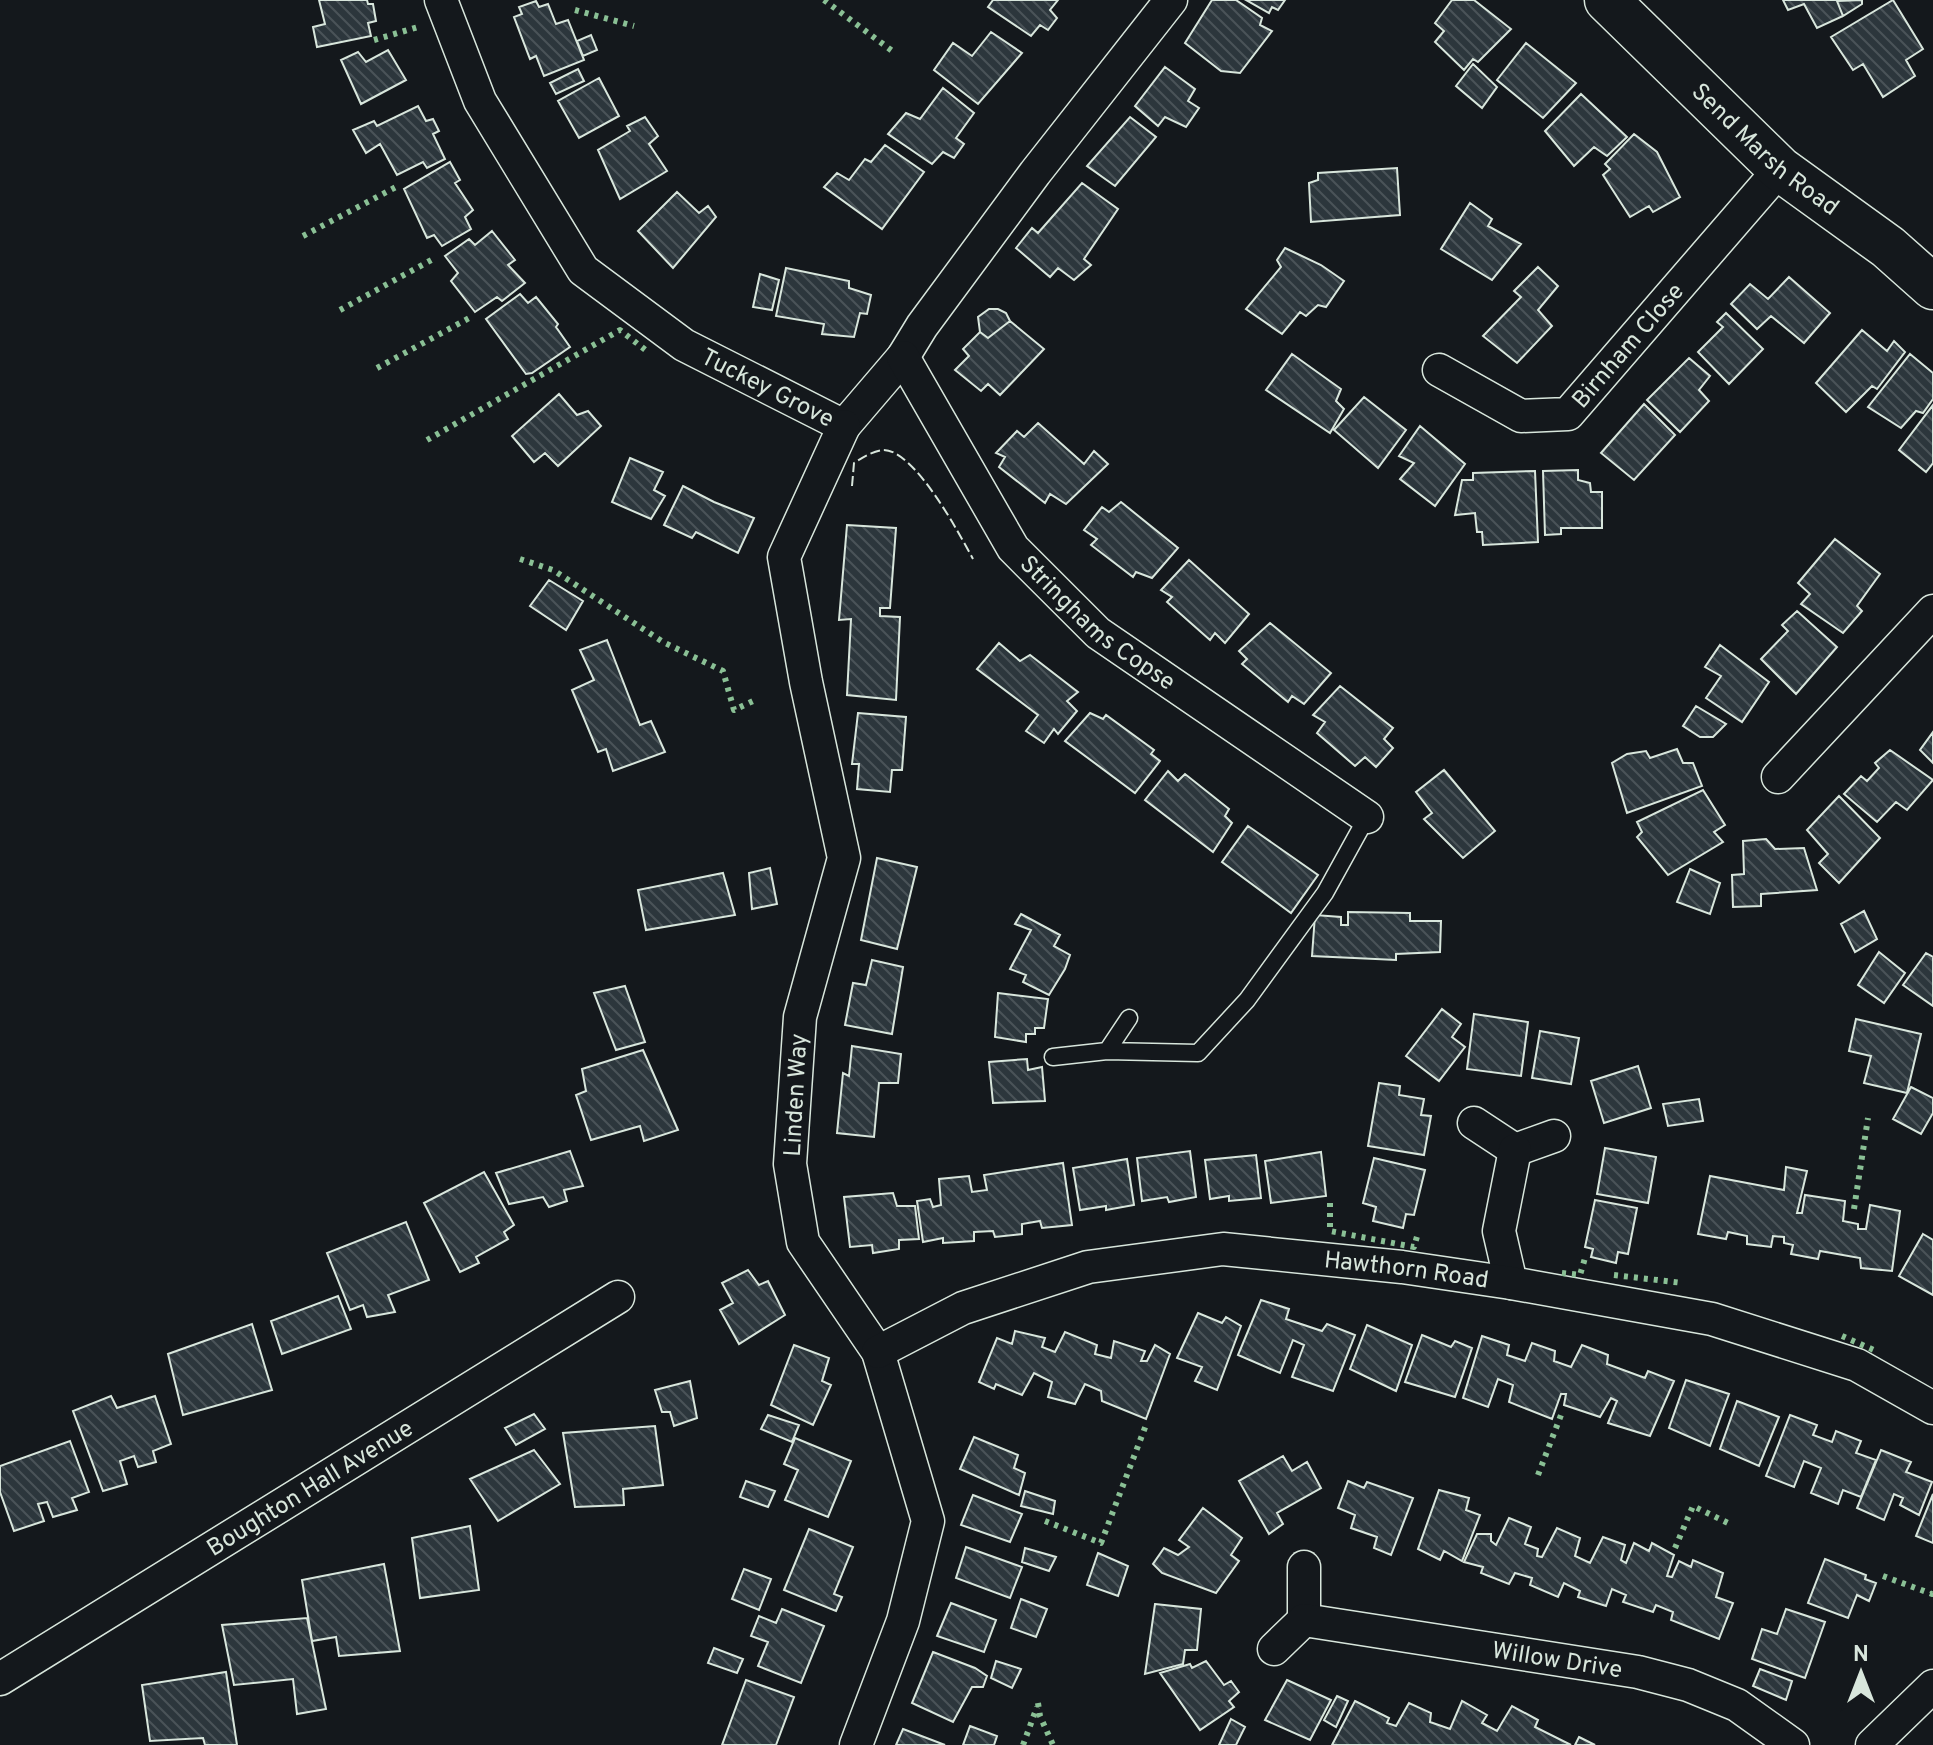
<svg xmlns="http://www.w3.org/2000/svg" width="1933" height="1745" font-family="Overpass,sans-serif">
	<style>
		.building { fill: url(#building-back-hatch); stroke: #d8e6dc; stroke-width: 2 }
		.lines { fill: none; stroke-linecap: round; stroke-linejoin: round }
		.lane-casing { stroke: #d8e6dc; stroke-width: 19 }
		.street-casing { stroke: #d8e6dc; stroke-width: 35 }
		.secondary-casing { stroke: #d8e6dc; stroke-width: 47 }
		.lane { stroke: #14181c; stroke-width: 16 }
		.street { stroke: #14181c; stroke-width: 32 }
		.secondary { stroke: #14181c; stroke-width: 44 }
		.hedge { stroke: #8ac095; stroke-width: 6; stroke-dasharray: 4 6; stroke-linecap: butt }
		.fence { stroke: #d8e6dc; stroke-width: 2; stroke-dasharray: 10 4; stroke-linecap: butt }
		.labels { text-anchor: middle; stroke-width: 6; stroke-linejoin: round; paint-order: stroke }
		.street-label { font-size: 24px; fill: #d8e6dc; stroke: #14181c }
	</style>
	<defs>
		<pattern id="building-back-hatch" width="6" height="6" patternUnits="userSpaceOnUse" patternTransform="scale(2)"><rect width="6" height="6" fill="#2c363c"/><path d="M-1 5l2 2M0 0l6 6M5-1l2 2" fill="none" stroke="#4a5358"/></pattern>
	</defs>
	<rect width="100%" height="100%" fill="#14181c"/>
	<path class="building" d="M319,0h48l1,4h5l3,17 -8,2 3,13 -54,11 -4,-20 12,-3z
		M993,0h65l-8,10 7,8 -9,12 -8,-5 -9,11 -43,-29z
		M1212,0h24l26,18 -2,7 12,6 -32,42 -19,-2 -36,-28z
		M1246,0h39l-7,10 -6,-3 -3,6z
		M1452,0h22l37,29 -33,33 -5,-3 -9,11 -29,-28 9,-11 -9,-8z
		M1783,0h56l-2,1 6,15 -26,12 -13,-24 -16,6z
		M1862,0v4l-19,12 -6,-15z
		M1893,0l30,49 -17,11 9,16 -32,21 -20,-33 -10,6 -22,-33z
		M536,1l3,6 9,-3 8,20 12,-4 16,40 -40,16 -8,-20 -6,3 -16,-42 8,-3 -3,-7z
		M991,32l31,21 -44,51 -44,-34 19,-27 19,13z
		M591,35l6,15 -14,6 -6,-15z
		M1526,43l50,40 -33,35 -46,-38z
		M388,50l18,30 -45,24 -20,-44 17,-8 8,10z
		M1473,64l24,23 -15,21 -26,-22z
		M1165,67l30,22 -7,12 11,7 -13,19 -21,-10 -7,9 -23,-20z
		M578,69l6,12 -28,13 -6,-11z
		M599,78l20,38 -40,22 -21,-37z
		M943,88l31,25 -18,25 8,6 -10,14 -11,-6 -11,12 -44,-30 18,-21 14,6z
		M1581,94l46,43 -20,19 -13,-9 -20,19 -29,-35z
		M418,106l8,15 7,-2 6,12 -6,3 12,25 -18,9 -4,-6 -26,13 -17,-31 -14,9 -13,-23 21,-9 3,5z
		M645,117l13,19 -9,8 18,27 -47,28 -22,-49 32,-19 -3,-5z
		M1130,117l26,20 -41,49 -28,-20z
		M1634,134l23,18 23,45 -27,15 -4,-6 -19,11 -27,-42 7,-6 -5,-5z
		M885,145l39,27 -42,57 -58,-42 13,-14 12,7 16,-21 6,3z
		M450,162l10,18 -5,3 18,27 -8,7 6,12 -29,17 -8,-11 -7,3 -23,-49z
		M1397,168l3,47 -89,7 -2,-39 9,-3v-7z
		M1082,183l36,26 -34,50 7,6 -17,15 -16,-12 -8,9 -34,-29 16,-20 6,5z
		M677,192l22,21 9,-7 8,11 -43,51 -35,-37z
		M1470,203l22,16 -4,7 33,18 -29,36 -51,-31z
		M492,231l23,29 -7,5 17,18 -23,18 -5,-4 -22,15 -24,-31 7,-8 -13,-17 24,-17 6,6z
		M1285,248l36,17 23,16 -18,26 -8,-2 -12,11 -6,-4 -18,22 -36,-25 35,-42 -4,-7z
		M1538,267l20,19 -20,24 14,16 -35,37 -34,-27 38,-39 -7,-6z
		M786,268l63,13v7l22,7 -4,19 -7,-1 -6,24 -32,-3 2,-10 -48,-8z
		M760,274l19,6 -7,30 -19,-3z
		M1789,277l41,36 -26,30 -33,-27 -14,13 -26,-25 19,-20 18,15z
		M520,294l8,9 8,-6 22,27 -2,3 14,20 -38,26 -6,1 -40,-55z
		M989,309h9l8,4 4,8 -22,17 -8,-6 -2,-15z
		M1726,313l37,36 -34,35 -31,-32 25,-25 -6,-5z
		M1010,321l34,28 -44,46 -12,-11 -7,7 -26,-21 14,-14 -6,-7 17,-17 8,6z
		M1862,330l25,21 7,-10 11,11 -28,37 -5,-3 -26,26 -30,-29z
		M1292,354l49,35 -5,12 8,8 -14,24 -64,-43z
		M1910,354l23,19v26l-10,14 -7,-2 -15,17 -33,-21z
		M1689,358l21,18 -11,14 10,11 -29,31 -33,-32z
		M559,394l18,21 11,-4 13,15 -43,40 -13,-13 -11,9 -22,-26z
		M1364,397l42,33 -28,38 -44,-38z
		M1644,404l31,31 -41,45 -33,-27z
		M1933,405v58l-7,9 -27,-22z
		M1038,423l46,41 10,-13 14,13 -42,40 -16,-10 -5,9 -46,-36 6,-10 -9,-4 21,-22 7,6z
		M1420,426l45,38 -30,42 -35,-27 14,-16 -15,-7z
		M630,458l33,14 -9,18 11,6 -14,23 -39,-17z
		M1578,470v10l12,3 1,9h11v36h-41v6l-16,1 -2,-64z
		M1535,471l3,71 -55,3 -1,-13h-5l-2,-19 -20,2 7,-35h11v-7z
		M683,486l31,16 40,16 -16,35 -42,-21 -4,6 -28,-13z
		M1121,502l57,46 -26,30 -16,-6 -3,5 -42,-32 6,-6 -13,-9 18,-23 7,5z
		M847,525l49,3 -6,80h-10v8l20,1 -4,83 -49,-5 4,-76 -12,1z
		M1835,539l45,35 -23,32 5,5 -19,22 -42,-29 9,-10 -12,-11z
		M1189,560l60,54 -24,29 -10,-10 -5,7 -43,-38 5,-5 -11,-7z
		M549,580l34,21 -17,29 -36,-24z
		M1797,611l40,36 -41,47 -35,-35 27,-28 -6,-6z
		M1270,623l61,50 -27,31 -12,-8 -4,6 -46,-38 5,-5 -8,-8z
		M607,640l33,85 11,-4 14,31 -52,19 -7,-22 -8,3 -26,-62 22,-10 -14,-30z
		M999,643l21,18 10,-6 48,37 -11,9 10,10 -19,23 -4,-5 -10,14 -18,-12 12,-16 -61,-46z
		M1720,645l49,37 -27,40 -36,-24 15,-22 -16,-9z
		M1340,686l53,42 -9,11 9,9 -17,19 -11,-10 -10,9 -38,-33 8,-11 -12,-7z
		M1696,706l30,18 -13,13h-13l-17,-11z
		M858,713l48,4 -4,53h-10l-2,22 -33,-3 2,-25h-7z
		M1090,713l13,6 3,-4 48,35 -3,4 9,7 -25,32 -70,-52z
		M1933,732v31l-13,-13z
		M1677,749l6,14h10l9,23 -75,27 -15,-50 15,-9 19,-3 4,7z
		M1890,750l43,30 -26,30 -11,-8 -19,20 -33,-28 17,-18 6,5 12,-13 -4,-5z
		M1444,770l51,61 -32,27 -39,-39 8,-6 -16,-21z
		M1168,771l10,10 7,-7 44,35 -4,7 7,7 -19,29 -68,-52z
		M1703,790l22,35 -11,7 9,10 -55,33 -31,-38 5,-5 -5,-10z
		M1839,796l41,42 -41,45 -20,-20 9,-9 -21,-24z
		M1248,826l70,49 -27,38 -69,-51z
		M1766,839l9,10 29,-1 13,42 -56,4v12l-28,1 -1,-32 12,-1 -1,-33z
		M877,858l40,9 -20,82 -36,-9z
		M770,868l7,36 -25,5 -3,-36z
		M1690,869l30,14 -10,31 -33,-12z
		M723,873l12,42 -89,15 -8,-40z
		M1864,911l13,28 -22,13 -14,-28z
		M1348,912l62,1v8h31l-1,31 -44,2v6l-84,-4 3,-41 26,2v8h7z
		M1021,914l39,21 -6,11 16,9 -5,14 -16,26 -26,-13 3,-7 -16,-6 21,-39 -16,-6z
		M1879,952l26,21 -21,30 -26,-18z
		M1926,953l7,4v49l-30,-21z
		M872,960l31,7 -11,67 -47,-9 8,-42 13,2z
		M625,986l20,56 -29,8 -22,-57z
		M998,993l50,6 -4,29h-9v6h-9v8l-31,-5z
		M1442,1009l19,15 -9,13 13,10 -26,34 -33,-25z
		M1474,1014l54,8 -7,54 -54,-7z
		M1856,1019l65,15 -14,59 -43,-10 7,-27 -22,-5z
		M1540,1031l39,7 -8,46 -39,-6z
		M852,1046l49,8 -3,29h-19l-5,54 -37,-4 6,-60 6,3z
		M643,1050l35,80 -34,11 -4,-15 -49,14 -15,-45 10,-4 -4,-22z
		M1027,1059l1,11 14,-3 3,34 -52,2 -4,-41z
		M1638,1066l13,42 -47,15 -13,-42z
		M1379,1083l21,3 -1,9 25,4 -3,16 10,1 -7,39 -56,-9z
		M1911,1087l22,11v15l-12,21 -28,-15z
		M1699,1099l4,22 -35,5 -5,-22z
		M1605,1148l51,9 -8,46 -51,-9z
		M570,1151l13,35 -19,4 3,11 -18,6 -6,-10 -34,7 -13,-31z
		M1190,1151l6,46 -27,5 -2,-5 -25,4 -5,-43z
		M1321,1152l5,44 -55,7 -6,-42z
		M1256,1155l5,43 -32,3v-5l-19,3 -5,-39z
		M1374,1158l51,12 -11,45 -8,-1 -3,14 -30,-7 3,-14 -13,-4z
		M1127,1159l7,46 -28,5v-4l-26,4 -7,-42z
		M1063,1163l9,62 -30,3 -2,-7 -18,3v10l-27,3 -2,-6 -19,1v9l-31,2v-5l-20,4 -6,-41 13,-2 3,8 8,-2 -2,-26 30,-3 3,16 15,-2 -3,-15z
		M1786,1167l21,4 -10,42h5l3,-18 40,6 -2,20 15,3v5h8l4,-24 30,6 -8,60 -31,-3 -1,-10 -40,-7 -2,8 -27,-5 2,-9 -9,-2v-6l-11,-1 -2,11 -24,-3v-8l-19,-4 -2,7 -28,-5 12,-58 74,14z
		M484,1172l30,53 -10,7 4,7 -32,18 3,6 -19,9 -36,-69z
		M893,1193l4,13h18l4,33 -20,1v9l-26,4 -1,-8 -22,2 -6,-50z
		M1595,1200l42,8 -9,46 -10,-2 -2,11 -25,-6 2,-8 -8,-2z
		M406,1222l23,58 -41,15 7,17 -28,5 -4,-12 -13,5 -23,-57z
		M1923,1234l10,6v55l-34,-19z
		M748,1270l11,15 9,-4 17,34 -46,29 -19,-34 13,-7 -11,-20z
		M338,1296l13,33 -69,25 -11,-33z
		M1261,1300l28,9 -3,10 36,12 5,-7 28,11 -22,56 -41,-14 12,-32 -11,-5 -13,33 -42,-18z
		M1198,1313l24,10 4,-6 15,9 -24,64 -22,-9 7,-14 -25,-9z
		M252,1324l20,66 -89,25 -15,-61z
		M1367,1325l45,20 -16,46 -46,-22z
		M1015,1331l30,7 -3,9 13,5 10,-20 32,13 -2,9 16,4 3,-17 31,10 -4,10h6l8,-16 15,9 -24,65 -44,-18 -1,-10 -16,-7 -10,20 -27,-7 4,-15 -18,-9 -12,22 -26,-11 -2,5 -15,-7 18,-44 15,6z
		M1422,1335l29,12 4,-6 17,7 -17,49 -50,-15z
		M1482,1336l27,9 -2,10 18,6 7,-18 23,8 -1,10 17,6 11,-22 26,10 -1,9 38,14 3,-7 26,10 -24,55 -42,-13 9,-22 -6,-3 -11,19 -36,-12 2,-11h-5l-9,25 -43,-17 4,-17 -15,-6 -10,28 -25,-9z
		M794,1345l35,13 -7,23 9,4 -18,40 -42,-20z
		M1686,1380l43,14 -19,52 -41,-18z
		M690,1381l7,37 -23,8 -4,-14h-8l-7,-22z
		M111,1396l6,12 38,-12 16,48 -18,7 3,11 -18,5 -4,-11 -14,5 7,23 -24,7 -30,-80z
		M1737,1401l42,16 -20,49 -39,-17z
		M534,1414l11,15 -29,16 -11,-17z
		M768,1415l31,10 -7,17 -31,-13z
		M1790,1415l27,10 -4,10 19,7 4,-11 25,10 -5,12 20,7 -15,37 -18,-7 -5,14 -27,-11 10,-25 -17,-7 -10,26 -28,-11z
		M655,1426l8,59 -40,4 1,16 -49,2 -12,-74z
		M974,1437l44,18 -4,13 11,5 -6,22 -59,-26z
		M795,1438l56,23 -23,56 -43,-17 13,-30 -14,-6z
		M70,1441l19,51 -17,6 5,12 -24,7 -6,-15 -9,2 6,17 -30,10 -14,-39v-26z
		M534,1450l26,34 -62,37 -28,-42z
		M1881,1450l30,12 -5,10 26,10 -13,33 -19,-10 3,-7 -9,-4 -10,26 -27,-12z
		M1283,1456l9,15 15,-9 14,26 -44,25 6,11 -14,10 -30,-53z
		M746,1481l29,10 -7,16 -28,-10z
		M1348,1481l16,7 3,-6 46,16 -22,57 -17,-7 3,-11 -26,-9 4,-13 -17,-7z
		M1439,1490l30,8 -3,12 14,5 -18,46 -18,-10 -4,9 -22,-11z
		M1025,1491l30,10 -2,13 -32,-8z
		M1933,1494v49l-17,-7z
		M973,1495l49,19 -12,28 -49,-17z
		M1203,1508l39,30 -11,17 8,6 -23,32 -54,-20 -9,-9 11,-16 14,7 11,-8 -10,-7z
		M1509,1518l22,9 -6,17 13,5 -1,7 5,1 15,-29 23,10 -5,18 15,7 13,-26 22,8 -4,15 5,3 8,-20 15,8 3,-8 22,12 -7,21 5,1 7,-16 12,6 2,-7 30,13 -7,24 17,6 -14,36 -48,-19 2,-8 -17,-7 -3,7 -30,-10 3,-7 -14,-6 -6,17 -28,-9 2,-6 -16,-8 -6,14 -28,-12 2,-7 -17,-5 -6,11 -28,-11 2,-6 -19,-5 13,-28h14v7l5,4z
		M470,1526l9,64 -59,8 -8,-60z
		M809,1529l44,18 -19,47 8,3 -6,14 -52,-21z
		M966,1547l56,20 -12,31 -54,-20z
		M1025,1548l31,9 -7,14 -27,-9z
		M1098,1553l30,13 -10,30 -31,-11z
		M1825,1559l41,16 -1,4 11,4 -7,18 -12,-6 -9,23 -40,-15z
		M384,1564l16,87 -61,5 -3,-19 -24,4 -10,-61z
		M744,1569l27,10 -12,31 -27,-11z
		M1021,1599l26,10 -11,28 -25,-9z
		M951,1603l45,17 -12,32 -47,-16z
		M1155,1604l46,5 -4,41h-12l-2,14 -38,10z
		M782,1609l42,17 -23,57 -43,-17 10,-24 -17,-6 8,-20 17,7z
		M1786,1609l39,13 -20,56 -53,-19 10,-30 15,5z
		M307,1618l19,91 -29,5 -4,-35 -59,6 -12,-60z
		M714,1648l29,11 -6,14 -29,-10z
		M933,1652l42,16 12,8 -4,11h-11l-19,35 -41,-19z
		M996,1661l25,8 -9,19 -21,-10z
		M1206,1661l18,24 7,-4 8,11 -10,9 5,6 -34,23 -40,-57 30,-9 2,4z
		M1760,1669l32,12 -6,19 -33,-14z
		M226,1672l11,73h-32l-2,-7 -53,3 -8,-56z
		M746,1680l48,17 -18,48h-54z
		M1287,1680l44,20 -21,40 -45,-20z
		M1337,1696l11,5 -12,26 -12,-7z
		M1355,1701l34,17 -2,5 9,3 13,-23 22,10 -1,9 20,7 12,-28 25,14 -5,8 15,8 15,-25 26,14 -3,7 36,18h-239z
		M1231,1719l14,8 -9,18h-17z
		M970,1726l27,10 -3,9h-31z
		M903,1729l42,16h-49z
		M1579,1737l16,8h-20z"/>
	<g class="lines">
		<defs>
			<path id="lane" d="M1107,1051l22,-33
				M1053,1057l54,-6 91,2 49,-53 78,-107 42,-76"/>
			<g id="street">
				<path id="s1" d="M441,0l39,101 103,169 101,75 160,81 59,-69 19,-31 113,-153 136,-173"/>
				<path id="s2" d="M903,357l110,191 85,85 269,184"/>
				<path id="s3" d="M1439,370l82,46 47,-2 212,-245"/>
				<path d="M844,426l-60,131 22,125 38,176 -44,159 -10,147 13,78 75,110 50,169 -25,100 -47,124"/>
				<path d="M1778,777l155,-166"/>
				<path d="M1474,1123l41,27 39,-14"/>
				<path d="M1511,1283l-12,-52 16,-81"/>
				<path id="s4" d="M878,1352l85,-44 125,-41 135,-18 179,18 109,16 201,36 145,46 76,43"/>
				<path d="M1304,1567v53"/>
				<path id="s5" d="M1274,1649l30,-29 334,52 50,13 49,20 56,40"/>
				<path id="s6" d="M0,1679l618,-382"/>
				<path d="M1872,1745l61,-59"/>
			</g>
			<g id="secondary">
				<path id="s7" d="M1607,0l173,169 108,78 45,40"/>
			</g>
		</defs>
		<use href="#lane" class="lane-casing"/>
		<use href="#street" class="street-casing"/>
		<use href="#secondary" class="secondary-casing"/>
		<use href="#lane" class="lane"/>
		<use href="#street" class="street"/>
		<use href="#secondary" class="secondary"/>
		<path class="hedge" d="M824,0l71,53
			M575,10l59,16
			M374,40l44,-13
			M303,236l93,-49
			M340,310l95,-52
			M377,368l96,-52
			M427,440l193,-110 28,22
			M520,559l33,11 110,72 60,29 11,39 19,-9
			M1330,1203v28l84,16 4,-14
			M1854,1209l14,-91
			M1562,1273l18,2 5,-17
			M1614,1275l69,8
			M1842,1336l34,15
			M1538,1475l23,-60
			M1045,1521l56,22 45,-118
			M1675,1548l18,-42 35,17
			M1883,1576l49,18 1,-2
			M1038,1703l2,13 13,29
			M1023,1745l14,-38"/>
		<path class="fence" d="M852,486l2,-23c8,-5 19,-12 29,-13 31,-1 76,83 90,109"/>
	</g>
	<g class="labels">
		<g class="street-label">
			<text dy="8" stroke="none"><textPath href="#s7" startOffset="218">Send Marsh Road</textPath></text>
			<text dy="8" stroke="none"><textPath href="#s3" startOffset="232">Birnham Close</textPath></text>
			<text dy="8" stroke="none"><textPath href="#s1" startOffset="526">Tuckey Grove</textPath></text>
			<text dy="8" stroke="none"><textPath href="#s2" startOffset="334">Stringhams Copse</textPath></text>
			<text transform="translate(795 1095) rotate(-87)" y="8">Linden Way</text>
			<text dy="8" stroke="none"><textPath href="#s4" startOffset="548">Hawthorn Road</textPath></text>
			<text dy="8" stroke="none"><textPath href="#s6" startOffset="364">Boughton Hall Avenue</textPath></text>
			<text dy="8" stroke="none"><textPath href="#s5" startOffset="298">Willow Drive</textPath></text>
		</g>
	</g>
	<g transform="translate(1861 1673)" stroke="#14181c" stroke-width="6" paint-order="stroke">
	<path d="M0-6L14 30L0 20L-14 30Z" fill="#d8e6dc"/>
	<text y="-12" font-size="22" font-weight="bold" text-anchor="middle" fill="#d8e6dc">N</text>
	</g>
</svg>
